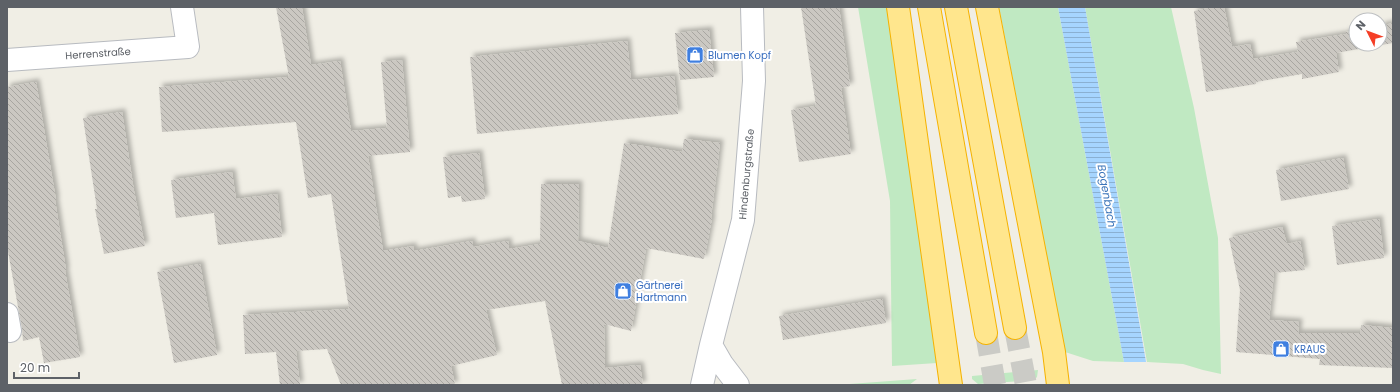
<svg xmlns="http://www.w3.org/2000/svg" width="1400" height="392" font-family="Poppins,sans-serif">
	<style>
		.green { fill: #c0e9c2 }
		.water { fill: url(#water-rules) }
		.pier { fill: #f0eee5 }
		.building { fill: url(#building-back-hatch); filter: url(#shadow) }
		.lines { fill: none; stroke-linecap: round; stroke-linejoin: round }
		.highway-tunnel { stroke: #cbcbc6; stroke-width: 22; stroke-dasharray: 22 11; stroke-linecap: butt }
		.minor-casing { stroke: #b8bbc0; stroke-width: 24 }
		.highway-casing { stroke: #f5b200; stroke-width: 24 }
		.minor { stroke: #fff; stroke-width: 22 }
		.highway { stroke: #ffe68d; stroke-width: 22 }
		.labels { text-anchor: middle; stroke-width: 4; stroke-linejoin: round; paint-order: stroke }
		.street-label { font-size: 10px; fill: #5d6167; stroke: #fff }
		.shop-label { font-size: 10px; fill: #366cbe; stroke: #fff; text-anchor: start }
		.water-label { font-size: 11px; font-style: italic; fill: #3a74b9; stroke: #fff }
	</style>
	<defs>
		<pattern id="water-rules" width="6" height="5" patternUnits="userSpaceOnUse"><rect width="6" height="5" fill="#a6d5ff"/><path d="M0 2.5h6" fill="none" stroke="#8ab0d2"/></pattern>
		<pattern id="building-back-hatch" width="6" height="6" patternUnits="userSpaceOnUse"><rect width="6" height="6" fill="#cbc8c2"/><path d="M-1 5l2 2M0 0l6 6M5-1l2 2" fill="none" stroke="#a8a6a1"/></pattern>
		<filter id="shadow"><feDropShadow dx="3.5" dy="-3.5" stdDeviation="2" flood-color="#0004"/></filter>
	</defs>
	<rect width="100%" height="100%" fill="#f0eee5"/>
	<path class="green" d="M858,7h33l46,356 -45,3 -2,-165z
		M999,7h59l66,355 -31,-1 -28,-9z
		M1085,7h86l23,101 24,130 3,136 -18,-4 -20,-6 -36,-2z
		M1038,370l-1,7 -3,3 -56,4 -6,-5v-3z
		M917,379l-8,6h-73z"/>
	<path class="water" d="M1058,7h27l65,378h-24l-2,-23z"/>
	<path class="pier" d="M1122,362h27l3,23h-28z"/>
	<path class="building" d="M276,7h26l9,58 29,-4 11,70 36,-3 -6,-66 21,-2 8,92 -42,4 15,95 30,-5 1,5 58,-10 1,6 35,-6 1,8 31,-5 1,-60h38l-1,57 30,7 16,-105 58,9 2,-13 36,4 -9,75h1l-8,41 -58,-11 -15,83 -27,-7 1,44 35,-3 3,20h-81l-17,-84 -59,9 11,45 -46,11 4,19h-114l-14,-36 -31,2 4,34h-20l-4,-33 -31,2 -2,-39 106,-6 -18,-115 -23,4 -12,-76 -134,10 -3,-45 130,-10z
		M801,7h38l11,79 -9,2 10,66 -52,8 -8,-52 25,-4z
		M1214,7h10l8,40 18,-3 3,15 45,-7 -2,-10 50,-8v-2l10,-1v13h24v-18l13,-3v20l-57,10 3,19 -37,7v-5l-46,8v2l-50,8 -12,-81z
		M709,30l5,47 -34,3 -5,-47z
		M627,41l4,39 43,-4 4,38 -201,20 -7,-77z
		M36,82l20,118h-1l11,70 -1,1 15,86 -36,6 -5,-26 -16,4 -1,-12 -15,-83v-159z
		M122,112l12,79 11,55 -41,8 -9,-45h2l-14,-91z
		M479,153l6,46 -23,3 -1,-6 -13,2 -5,-41z
		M1343,158l6,31 -68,12 -5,-31z
		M232,172l4,27 41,-5 5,43 -64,8 -4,-32 -38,5 -5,-38z
		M1379,219l5,39 -47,7 -5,-39z
		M1282,227l5,17 13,-3 5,29 -31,3 -5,47 30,2 -1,11h62l1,-8 32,3v40l-74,-3 1,-6 -84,-7 4,-62 -11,-52z
		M200,264l17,91 -43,8 -17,-91z
		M882,299l4,24 -103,17 -4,-24z"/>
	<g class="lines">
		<path class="highway-tunnel" d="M1015,328l11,57
			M986,333l9,52"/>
		<defs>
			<path id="minor" d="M7,60l181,-13 -6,-40
				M7,314l3,17
				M711,345l11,19 16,21
				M702,385l9,-40 32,-125 11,-139 -2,-74"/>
			<path id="highway" d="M898,7l53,378
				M929,7l57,326
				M956,7l59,321
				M987,7l67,345 4,33"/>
		</defs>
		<use href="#minor" class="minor-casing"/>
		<use href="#highway" class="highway-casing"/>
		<use href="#minor" class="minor"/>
		<use href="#highway" class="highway"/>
	</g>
	<defs>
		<symbol id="shop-square" viewBox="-11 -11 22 22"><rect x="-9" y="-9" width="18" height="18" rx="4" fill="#3f7fe0" stroke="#fff"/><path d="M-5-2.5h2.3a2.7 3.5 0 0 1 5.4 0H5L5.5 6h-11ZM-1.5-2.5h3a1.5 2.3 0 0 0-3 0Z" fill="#fff"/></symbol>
	</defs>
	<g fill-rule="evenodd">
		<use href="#shop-square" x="685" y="45" width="20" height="20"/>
		<use href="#shop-square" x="613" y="281" width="20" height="20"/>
		<use href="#shop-square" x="1271" y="339" width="20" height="20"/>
	</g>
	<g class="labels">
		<g class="street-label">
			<text transform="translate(98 53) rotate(-4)" y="4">Herrenstraße</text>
			<text transform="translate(746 174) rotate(-85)" y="4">Hindenburgstraße</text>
		</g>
		<g class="shop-label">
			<text x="708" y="59">Blumen Kopf</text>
			<text x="636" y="289">Gärtnerei<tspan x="636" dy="12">Hartmann</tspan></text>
			<text x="1294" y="353">KRAUS</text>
		</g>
		<g class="water-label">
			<text transform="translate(1107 196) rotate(80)" y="4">Bogenbach</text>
		</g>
	</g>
	<rect width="1400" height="392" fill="none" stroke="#5d6167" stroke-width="16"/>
	<g transform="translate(1368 32) rotate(312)"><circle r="19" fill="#ffffff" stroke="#bec0c2"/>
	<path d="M0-3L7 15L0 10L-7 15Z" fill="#f53e26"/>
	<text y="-6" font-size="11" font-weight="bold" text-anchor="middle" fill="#5d6167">N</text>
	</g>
	<path d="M14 372v6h65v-6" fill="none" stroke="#5d6167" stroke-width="2"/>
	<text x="20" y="372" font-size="12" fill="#5d6167" stroke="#ffffff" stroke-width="3" paint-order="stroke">20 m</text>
</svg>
